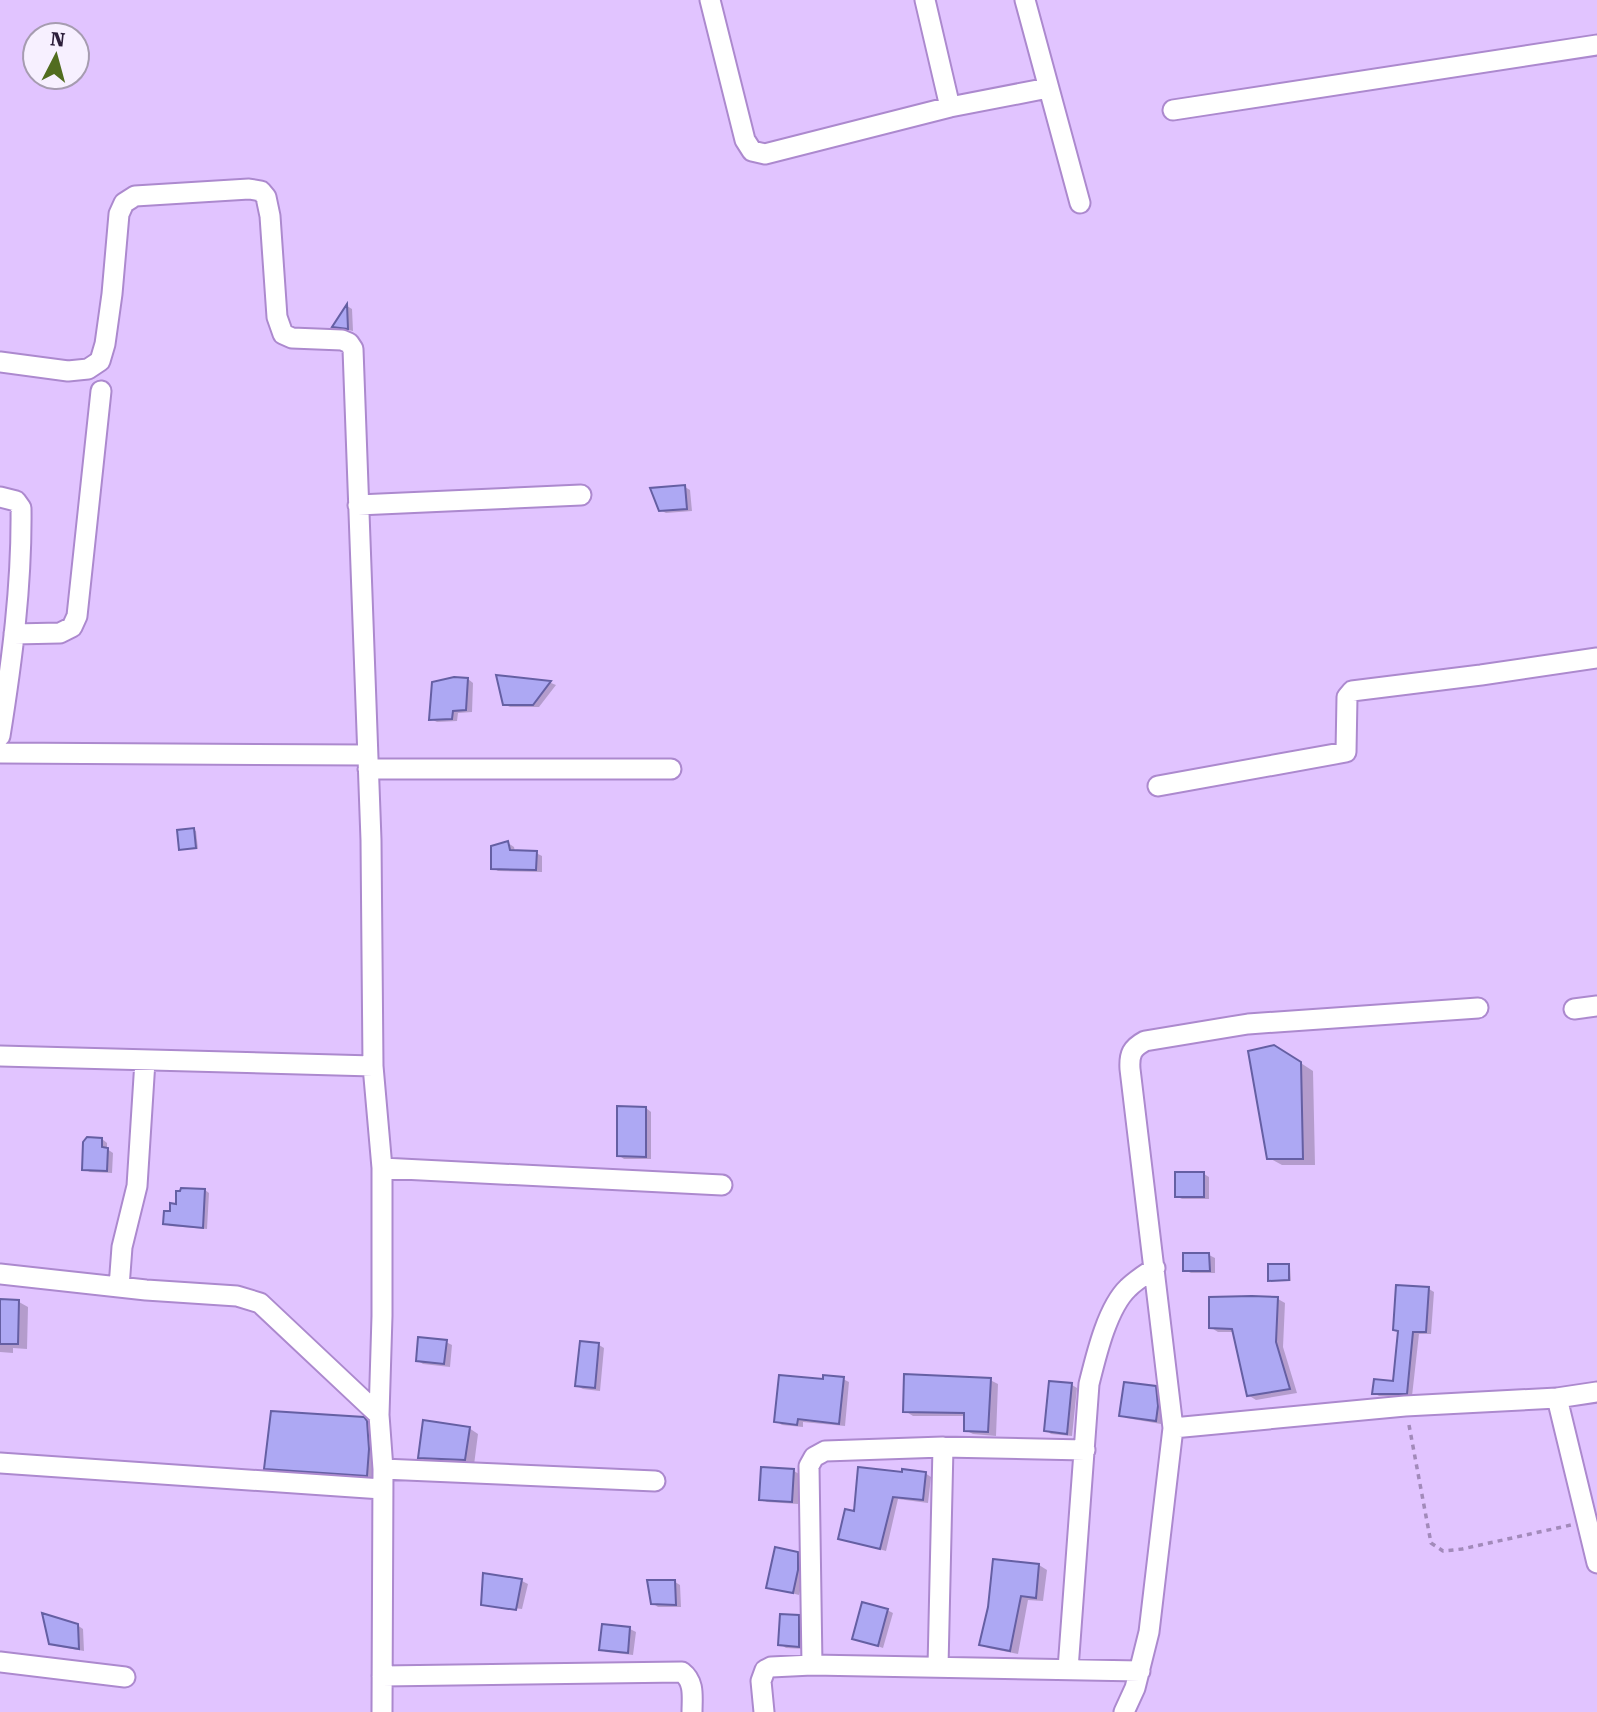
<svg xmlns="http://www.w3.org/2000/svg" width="1597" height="1712" font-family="'Roboto Serif',serif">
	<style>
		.shadow { fill: #0003 }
		.building { fill: #ada8f3; stroke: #655fa3; stroke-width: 2 }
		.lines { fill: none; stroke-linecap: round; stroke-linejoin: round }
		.street-casing { stroke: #ac89ce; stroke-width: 23 }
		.path { stroke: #a28aba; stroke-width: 3.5; stroke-dasharray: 5 5; stroke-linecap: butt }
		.street { stroke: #fff; stroke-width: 19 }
	</style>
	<rect width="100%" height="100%" fill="#e1c4ff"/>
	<path class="shadow" d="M347,306l5,3 1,22 -18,-4z
		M685,487l5,3 2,21 -26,2 -6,-3z
		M498,677l53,6 5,2 -17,22h-29l-6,-3z
		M468,679l5,4 -1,29 -14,1 -1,8 -20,1 -6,-3z
		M194,830l2,1 2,18h-18z
		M508,843l6,4 1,5 21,1 6,3v16l-44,-1 -5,-3z
		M1287,1054l26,17 2,94h-33l-13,-7z
		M646,1108l5,4v47h-27l-6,-4z
		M102,1139l5,4v6l6,4 -1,20 -22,-1 -6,-3z
		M1204,1174l5,3v22h-27l-6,-3z
		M205,1190l4,3 -2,36 -37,-3 -5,-3 12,-18z
		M1209,1255l6,3v15h-24l-6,-3z
		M1288,1266l2,1 1,14 -21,-1z
		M1429,1289l5,3 -3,42h-12l-7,62h-33l-5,-3 21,-10 5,-51 -5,-3z
		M1211,1299h67l7,4 -2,44 14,46 -41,7 -8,-5 -13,-63h-17l-8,-5z
		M0,1301l19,1 9,5 -1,42 -14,-1v5l-13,-1z
		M446,1342l6,3 -2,22 -27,-3 -6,-4z
		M599,1345l5,3 -4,43 -17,-2 -6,-3z
		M843,1379l6,3 -4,44 -42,-4v5l-21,-2 -6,-4 48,-40z
		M990,1380l8,4 -2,52 -23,-2 -8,-4 1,-14h-53l-8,-5z
		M1072,1385l5,3 -5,48 -21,-2 -5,-4z
		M1155,1388l6,4 2,18 -2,14 -35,-6 -5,-3z
		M363,1419l14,8 3,55 -101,-7 -13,-7z
		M469,1428l9,6 -4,31 -45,-2 -9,-6z
		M794,1471l5,3 -1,30 -31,-2 -6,-3z
		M925,1473l6,4 -3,26 -30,-4 -12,52 -46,-13 15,-25z
		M797,1553l6,4 1,17 -5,21 -31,-8z
		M1039,1565l8,5 -4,31 -15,-1 -10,54 -30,-6 -7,-4z
		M485,1575l37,6 6,3 -6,25 -39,-5z
		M675,1582l5,3 1,22h-23l-6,-4z
		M887,1610l6,3 -10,35 -29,-10z
		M798,1617l6,3 1,29 -19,-1 -6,-4z
		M77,1625l6,4 1,22 -28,-5 -6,-3z
		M603,1626l27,3 6,3 -3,23 -27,-3 -5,-3z"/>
	<path class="building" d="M347,304l1,25 -16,-2z
		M685,485l2,24 -28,2 -9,-23z
		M496,675l55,6 -18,24h-30z
		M454,677l14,1 -2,32 -13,1 -1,8 -23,1 3,-38z
		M194,828l2,20 -17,2 -2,-20z
		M508,841l2,9 27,1 -1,19 -45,-1v-23z
		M1274,1045l27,17 2,97h-36l-19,-108z
		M617,1106l29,1v50l-29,-1z
		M87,1137l15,1v9l6,1 -1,23 -25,-1 1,-28z
		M1175,1172h29v25h-29z
		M181,1188l24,1 -2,39 -40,-4 1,-13h6v-8l6,1v-13h4z
		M1183,1253h26l1,18h-27z
		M1268,1264h21v16l-21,1z
		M1396,1285l33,2 -3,45h-13l-6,62h-35l2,-15 19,2 5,-50 -5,-1z
		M1252,1296l26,1 -2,45 14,47 -43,7 -15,-67 -23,-1v-31z
		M0,1299l19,1 -1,44h-18z
		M418,1337l29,3 -3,24 -28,-3z
		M580,1341l19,2 -4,45 -20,-2z
		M904,1374l87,4 -3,54 -24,-1v-18l-61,-1z
		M779,1375l44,4v-4l21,2 -5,47 -41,-5 -1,6 -23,-3z
		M1049,1381l23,2 -5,51 -23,-3z
		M1124,1382l32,4 2,20 -2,15 -37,-5z
		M271,1411l93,6 3,4 2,28 -2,27 -103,-7z
		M423,1420l47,7 -5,33 -47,-2z
		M761,1467l33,2 -2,33 -33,-2z
		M858,1467l44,5v-3l24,3 -3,28 -30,-3 -13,52 -42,-10 7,-30 9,2z
		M775,1547l23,5v18l-5,23 -27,-5z
		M993,1559l46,5 -3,34 -15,-2 -11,55 -31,-6 9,-38z
		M483,1573l39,6 -6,31 -35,-5z
		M647,1580h28l1,25 -25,-1z
		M862,1602l26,7 -10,37 -26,-7z
		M42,1613l36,11 1,25 -30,-5z
		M780,1614l19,1v32l-21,-2z
		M602,1624l28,3 -2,26 -29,-3z"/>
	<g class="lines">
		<defs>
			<path id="street" d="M710,0l35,140 7,11 13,3 185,-47 98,-19
				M925,0l25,107
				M1025,0l55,203
				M1173,110l424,-65
				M0,362l68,9 20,-2 12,-8 5,-17 7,-50 7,-80 5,-11 11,-7 114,-7 12,2 5,6 4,19 7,101 6,17 9,4 50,2 7,3 4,6 18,491 2,226 9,102v148l-3,99 4,54 -1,243
				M0,497l16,4 5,7c1,77 -9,153 -21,228
				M358,505l223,-10
				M14,634l46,-1 12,-6 5,-11 24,-225
				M0,753l367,2
				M368,769h303
				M1158,786l188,-34 1,-55 5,-6 129,-16 116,-17
				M1574,1009l23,-3
				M0,1056l373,10
				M382,1168l340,17
				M0,1274l146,16 91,6 23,7 119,112
				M119,1287l3,-40 15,-61 8,-125
				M1557,1398l40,165
				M1173,1428l232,-22 152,-8 40,-6
				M0,1463l382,26
				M383,1469l272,12
				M0,1662l125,15
				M812,1665l-3,-199 5,-9 11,-6 118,-4 142,3
				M938,1667l5,-220
				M1068,1669l21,-285c7,-28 18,-76 39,-96 8,-8 18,-14 27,-20
				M382,1676l300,-4c13,10 10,25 10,40
				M764,1712l-3,-31 4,-11 6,-3 41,-2 328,6
				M1124,1712l11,-24 14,-56 24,-204 -43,-359c-1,-15 2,-21 15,-28l103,-17 230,-16"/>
		</defs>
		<use href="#street" class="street-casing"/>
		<path class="path" d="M1409,1425l22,118 12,8 19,-2 109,-24"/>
		<use href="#street" class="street"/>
	</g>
	<g transform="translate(56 56) rotate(6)"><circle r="33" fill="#f7f0ff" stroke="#a69cb0" stroke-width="2"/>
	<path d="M0-5L12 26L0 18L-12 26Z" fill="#516c1f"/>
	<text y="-10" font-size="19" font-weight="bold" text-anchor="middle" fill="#2c1e3a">N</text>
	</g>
</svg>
